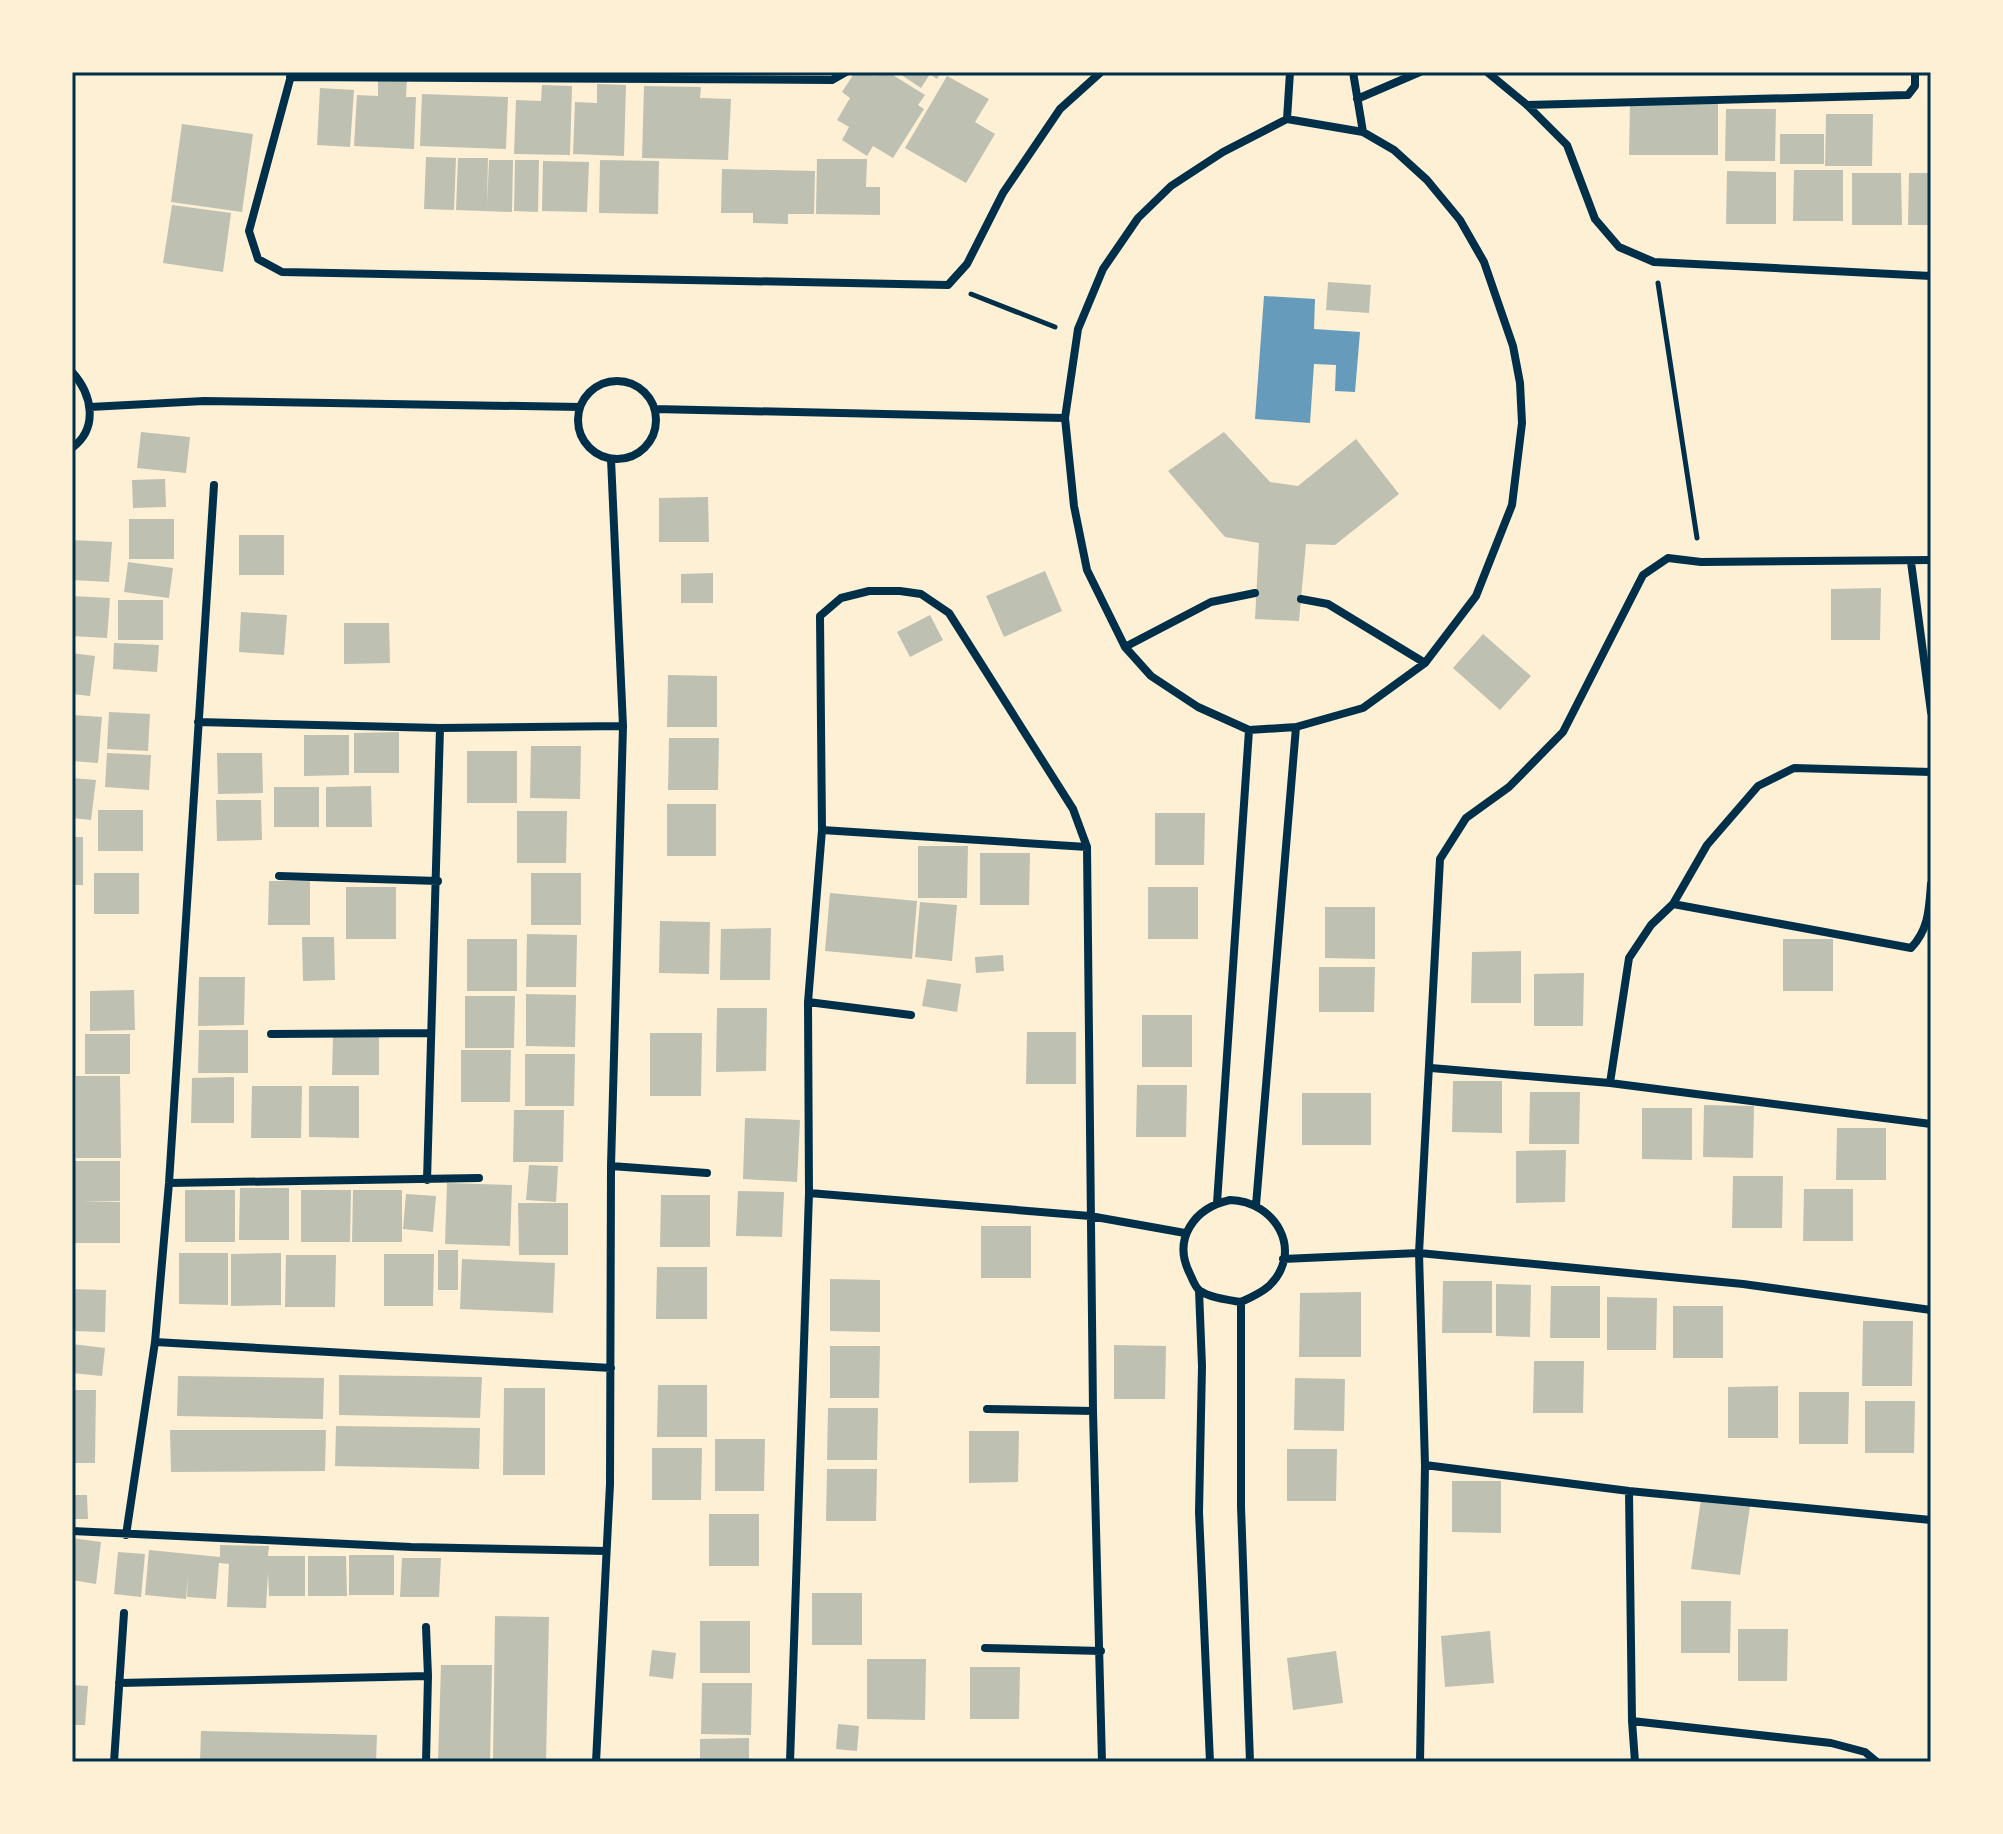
<svg xmlns="http://www.w3.org/2000/svg" width="2003" height="1834" font-family="'Archivo Narrow',sans-serif">
	<style>
		.water { fill: #669bbc }
		.building { fill: #bec0b2 }
		.lines { fill: none; stroke-linecap: round; stroke-linejoin: round }
		.path { stroke: #003049; stroke-width: 5 }
		.minor { stroke: #003049; stroke-width: 8 }
		.neatline { fill: none; stroke: #003049; stroke-width: 3 }
	</style>
	<rect width="100%" height="100%" fill="#fdf0d5"/>
	<path class="water" d="M1264,296l51,3 -1,30 46,3 -5,60 -20,-1 1,-26 -22,-1 -4,59 -55,-4z"/>
	<path class="building" d="M855,72h12l7,4 2,-4h12l37,23 -7,10 6,4 -31,49 -20,-12 -6,10 -25,-16 7,-13 -12,-7 13,-22 -8,-6z
		M897,72h44l-4,7 -7,-5 -9,14z
		M947,76l42,23 -14,23 20,12 -29,49 -61,-35z
		M378,78l29,1 -1,18h10l-2,52 -60,-3 3,-51 21,1z
		M597,84l29,1 -2,71 -51,-2 2,-52 22,1z
		M542,85l30,1 -2,69 -56,-1 2,-54 25,1z
		M644,86l57,1 -1,11 31,1 -3,61 -86,-2z
		M320,88l34,2 -4,57 -33,-2z
		M422,94l86,3 -2,52 -86,-3z
		M1630,103h88v52h-89z
		M1726,109h50l-1,52h-50z
		M1826,114h47l-1,52h-47z
		M182,124l71,10 -11,78 -71,-10z
		M1780,134h44v30h-44z
		M426,157l30,1 -2,52 -30,-1z
		M458,158h30l-1,47 2,-45h24l-1,52 -56,-2z
		M817,159h50l-1,28h14v28l-64,-1z
		M515,160h24l-1,52 -24,-1z
		M600,160l59,1 -1,53 -59,-1z
		M543,161l46,1 -2,50 -45,-1z
		M722,169l93,2 -1,43h-26v10l-35,-1v-10h-32z
		M1794,170h49v51h-50z
		M1727,171l49,1v52h-50z
		M1852,173h49l1,52h-50z
		M1909,173h22v52h-23z
		M172,205l59,8 -8,59 -60,-9z
		M1328,282l43,3 -2,28 -43,-3z
		M141,432l49,5 -4,36 -49,-5z
		M1224,432l46,50 28,4 58,-47 43,55 -64,51 -29,-1 -7,77 -44,-2 4,-76 -34,-6 -57,-66z
		M165,479l1,28 -33,1 -1,-28z
		M708,497l1,45h-50v-44z
		M129,519h45v40h-45z
		M239,535h45v40h-45z
		M72,540l40,2 -3,40 -37,-2z
		M128,562l45,6 -4,30 -45,-6z
		M1045,571l17,40 -58,26 -18,-41z
		M713,573v30h-32v-29z
		M1881,588l-1,52h-49v-51z
		M72,596l38,2 -3,40 -35,-2z
		M118,600h45v40h-45z
		M241,612l46,3 -3,40 -45,-3z
		M930,615l13,25 -33,17 -13,-25z
		M344,623h45l1,40 -46,1z
		M1483,634l48,42 -31,34 -47,-42z
		M114,643l45,2 -2,27 -44,-3z
		M72,653l23,3 -5,40 -18,-2z
		M668,675l49,1v51h-50z
		M109,712l41,2 -2,37 -41,-2z
		M72,715l30,2 -4,46 -26,-2z
		M399,732v41h-45v-40z
		M304,735h45v40l-45,1z
		M669,738h50l-1,52h-50z
		M531,746h50l-1,53 -50,-1z
		M467,751h50v52h-50z
		M107,753l44,2 -2,35 -44,-3z
		M217,753h45l1,40 -45,1z
		M72,778l24,2 -5,40 -19,-2z
		M371,786l1,41h-46v-40z
		M274,787h45v40h-45z
		M216,800h45l1,40 -45,1z
		M667,804h49v52h-49z
		M98,810h45v41h-45z
		M517,811h50l-1,52h-49z
		M1155,813h50l-1,52h-49z
		M72,837h11v48h-11z
		M918,846h50l-1,52h-49z
		M980,853h50l-1,52h-49z
		M94,873h45v41h-45z
		M531,873h50v52h-50z
		M269,881h41v44h-42z
		M346,887h50v52h-50z
		M1148,887h50v52h-50z
		M830,893l87,8 -5,58 -87,-8z
		M920,902l37,3 -5,56 -37,-4z
		M1325,907h50v52l-50,-1z
		M660,921l50,1 -1,52 -50,-1z
		M771,928l-1,52h-50l1,-51z
		M527,934l50,1 -1,52h-50z
		M302,937h32l1,43 -32,1z
		M467,939h50v52h-50z
		M1783,939h50v52h-50z
		M1521,951v52h-50l1,-51z
		M1003,955l1,16 -28,2 -1,-16z
		M1319,967h56l-1,45h-55z
		M1584,973l-1,53h-49v-52z
		M199,977h46l-1,48 -46,1z
		M927,979l34,5 -4,28 -35,-6z
		M134,990l1,40 -45,1v-40z
		M526,994l50,1 -1,52 -49,-1z
		M465,996h50l-1,52h-49z
		M717,1008h50l-1,63 -50,1z
		M1142,1015h50v52h-50z
		M199,1030h49v43h-50z
		M1027,1032h49v52h-50z
		M650,1033h52l-1,63h-51z
		M85,1034h45v40h-45z
		M333,1035h46v40h-47z
		M461,1050h50l-1,52h-49z
		M525,1054h50l-1,52h-49z
		M76,1076h44l1,82h-45z
		M234,1077v46h-43l1,-45z
		M1453,1081h49v52l-50,-1z
		M1137,1085h50l-1,52h-50z
		M252,1086h50l-1,52h-50z
		M309,1086h50v52l-50,-1z
		M1530,1092h50l-1,52h-50z
		M1302,1093h69v52h-69z
		M1704,1105l50,1 -1,52 -50,-1z
		M1642,1108h50v52l-50,-1z
		M514,1110h50l-1,52h-50z
		M745,1118l55,2 -3,62 -54,-3z
		M1837,1128h49v52h-50z
		M1566,1150l-1,52 -49,1v-52z
		M75,1161h45v40h-38l38,1v41h-45z
		M529,1165l29,1 -2,36 -30,-2z
		M1733,1176h50l-1,52h-50z
		M447,1183l65,2 -2,61 -65,-2z
		M240,1188h49v52h-50z
		M1804,1189h49v52h-50z
		M185,1190h50v52h-50z
		M301,1190h50l-1,52h-49z
		M353,1190h49v52h-50z
		M738,1191l46,1 -2,45 -46,-1z
		M406,1194l30,2 -3,36 -30,-3z
		M661,1195h49v52h-50z
		M518,1203h50v52h-49z
		M981,1226h50v52h-50z
		M438,1250h20v40h-20z
		M179,1253h49v52l-49,-1z
		M281,1253v52l-50,1v-52z
		M384,1254h50l-1,52h-49z
		M286,1255h50l-1,52h-50z
		M462,1259l93,4 -2,50 -93,-4z
		M657,1267h50v52h-51z
		M830,1279l50,1v52l-50,-1z
		M1443,1281h49v52h-50z
		M1496,1284l35,1 -1,52 -34,-1z
		M1551,1286h49v52h-50z
		M72,1289l34,1 -1,42 -33,-1z
		M1361,1292v65h-62l1,-64z
		M1607,1297l50,1 -1,52h-49z
		M1673,1306h50v52h-50z
		M1863,1321h50l-1,65h-50z
		M72,1344l33,4 -3,28 -30,-3z
		M1114,1345l52,1 -1,53h-51z
		M830,1346h50l-1,52h-49z
		M1534,1361h50l-1,52h-50z
		M339,1375l143,2 -2,41 -141,-3z
		M178,1376l146,2 -1,41 -146,-3z
		M1295,1378l50,1 -1,52 -50,-1z
		M658,1385h49v52h-50z
		M1778,1386v52h-50v-51z
		M504,1388h41v87h-42z
		M72,1390h24l-1,73h-23z
		M1799,1392h50l-1,52h-49z
		M1865,1401h50l-1,52h-49z
		M828,1408h50l-1,52h-50z
		M336,1426l144,2 -1,41 -144,-3z
		M170,1430h156l-1,41 -154,1z
		M969,1431h50l-1,51 -49,1z
		M715,1439h50l-1,52h-49z
		M652,1448h50l-1,52h-49z
		M1287,1449h50l-1,52h-49z
		M827,1469h50l-1,52h-50z
		M1452,1481h49v52l-49,-1z
		M72,1495h15l1,24h-16z
		M1701,1499l49,7 -10,69 -49,-6z
		M709,1514h50v52h-50z
		M72,1538l29,4 -5,42 -24,-4z
		M220,1545l49,1 -1,10h37v40h-36l-1,-24 -2,36 -39,-1 2,-43 -10,-1 -3,36 -29,-2 1,-21 -2,23 -41,-4 4,-45 71,7z
		M118,1552l27,2 -4,43 -27,-3z
		M349,1555h45v40h-45z
		M308,1556h38l1,40h-39z
		M402,1558h39l-2,39h-39z
		M812,1593h50v52h-50z
		M1681,1601h50l-1,52h-49z
		M495,1616l54,1 -3,145h-53z
		M700,1621h50v52h-50z
		M1738,1629h50l-1,52h-49z
		M1490,1631l4,52 -49,4 -4,-51z
		M652,1650l24,3 -3,26 -24,-3z
		M1336,1651l7,52 -50,7 -6,-52z
		M867,1659h59l-1,61 -58,-1z
		M441,1665h51l-2,97h-52z
		M970,1667h50l-1,52h-49z
		M702,1683h50l-1,52 -50,-1z
		M72,1685l16,1 -3,39h-13z
		M838,1724l21,2 -2,25 -21,-2z
		M201,1731l176,4 -1,27h-176z
		M749,1738v24h-49v-23z"/>
	<g class="lines">
		<path class="path" d="M1658,283l39,255
			M971,294l84,33"/>
		<path class="minor" d="M292,72l-43,159 9,28 24,13 666,13 19,-21 36,-71 57,-84 41,-37
			M1353,72l10,60
			M1487,72l40,33 40,40 28,74 24,28 35,15 277,14
			M290,77l542,3 14,-8
			M1357,99l63,-27
			M1527,105l381,-10 7,-9v-14
			M1287,119l76,13 31,18 33,30 33,40 24,42 29,84 7,37 2,40 -10,82 -36,91 -51,67 -62,45 -67,19 -47,3 -51,-23 -47,-31 -26,-29 -38,-77 -13,-64 -9,-88 13,-89 25,-60 35,-51 33,-32 52,-34z
			M1287,119l3,-47
			M72,372c20,22 27,56 0,76
			M578 420a39 39 0 1 1 78 0a39 39 0 1 1-78 0Z
			M90,407l114,-6 376,6
			M655,409l410,9
			M1911,562l20,150
			M1301,599l27,5 97,59
			M1125,647l86,-45 44,-9
			M198,722l242,6 183,-2
			M822,830l265,17
			M279,876l159,5
			M1673,904l238,44c18,-19 18,-39 20,-64
			M808,1002l103,13
			M271,1034l159,-1
			M1431,1068l179,15 321,41
			M1610,1083l19,-125 22,-33 22,-21 34,-59 51,-59 36,-18 137,4
			M611,1166l96,7
			M427,1180l13,-452
			M169,1183l310,-5
			M809,1193l281,23 95,17
			M1230,1200c45,1 75,51 39,86 -8,7 -19,12 -28,16 -13,-2 -31,-4 -42,-12 -4,-3 -7,-12 -9,-16 -18,-35 4,-66 40,-74z
			M1217,1203l32,-473
			M1256,1205l40,-478
			M1283,1259l136,-6 324,31 188,26
			M1199,1290l3,76 -3,146 11,250
			M1241,1302v204l9,256
			M155,1342l456,26
			M987,1409l106,2
			M1425,1465l204,26 302,29
			M1629,1491l3,230 3,41
			M72,1531l339,16 195,4
			M126,1535l29,-193 14,-159 45,-698
			M985,1648l116,3
			M119,1683l309,-7
			M1632,1721l199,22 34,9 12,10
			M114,1762l10,-149
			M426,1762l2,-86 -2,-49
			M596,1762l14,-278 1,-318 12,-440 -12,-267
			M790,1762l19,-569 -1,-191 14,-172 -2,-214 21,-18 28,-7h31l21,3 28,19 124,196 14,38 6,564 9,351
			M1420,1762l5,-297 -6,-212 21,-394 26,-41 43,-31 54,-55 80,-157 25,-17 33,4 230,-2"/>
	</g>
	<rect width="2003" height="1834" fill="none" stroke="#fdf0d5" stroke-width="148"/>
	<rect x="74" y="74" width="1855" height="1686" class="neatline"/>
</svg>
